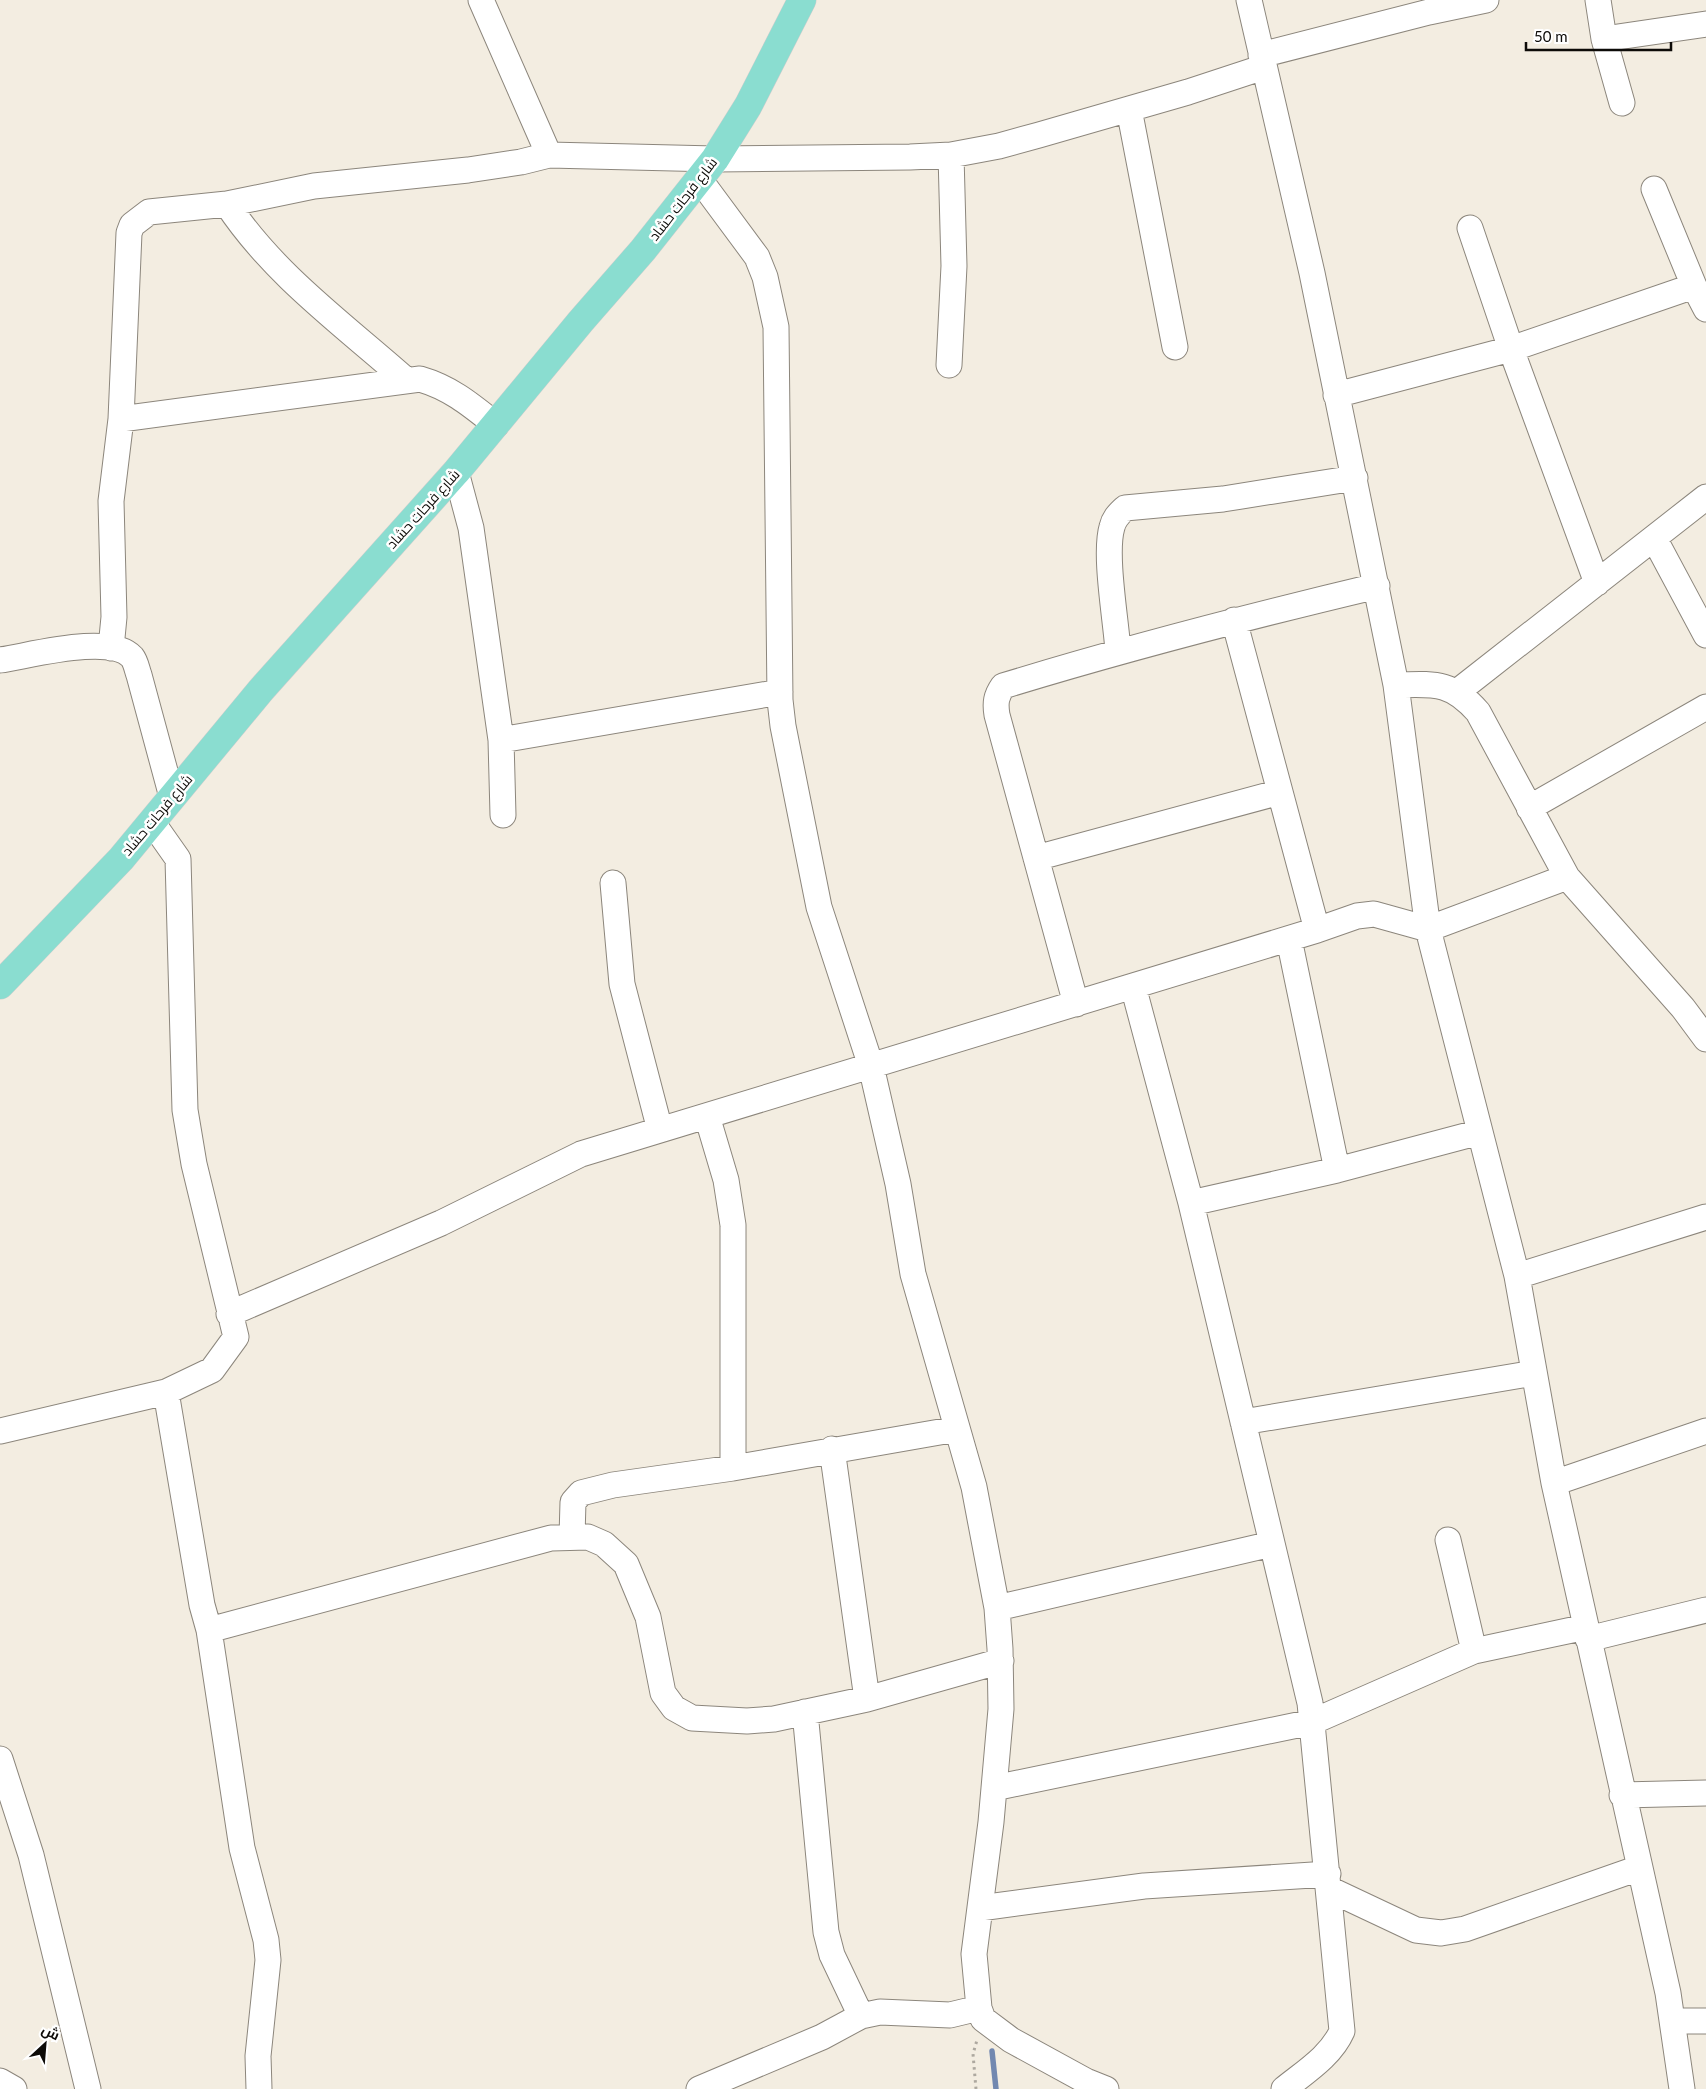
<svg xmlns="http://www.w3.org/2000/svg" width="1706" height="2089" font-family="Lato,Cairo,sans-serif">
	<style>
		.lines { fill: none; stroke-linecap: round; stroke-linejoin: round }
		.stream { stroke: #7288b0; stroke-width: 5.5 }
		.minor-casing { stroke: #8c867c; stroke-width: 27 }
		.major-casing { stroke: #cfcece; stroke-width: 29 }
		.path { stroke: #ada89f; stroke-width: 3; stroke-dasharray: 2.5 4; stroke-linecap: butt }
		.minor { stroke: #fff; stroke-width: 25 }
		.major { stroke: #8addd0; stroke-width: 28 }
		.labels { text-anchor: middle; stroke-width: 5; stroke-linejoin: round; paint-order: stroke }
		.street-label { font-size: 14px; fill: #0d0b08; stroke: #fff }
	</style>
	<rect width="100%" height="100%" fill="#f3ede1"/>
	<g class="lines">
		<path class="stream" d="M992,2051l4,38"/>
		<defs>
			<path id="minor" d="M481,0l68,155
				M1249,0l63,273 84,412 32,244 89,347 37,207 114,510 14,96
				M1598,0l6,39 18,64
				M1604,39l102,-15
				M1261,55l168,-43 57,-12
				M1129,109l46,238
				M700,180l57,77 8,20 11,50 4,373 3,26 36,181 52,159 27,118 15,90 61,213 23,121 3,41 1,60 -10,113 -17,132 5,54 4,11 28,21 75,41 20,8
				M1654,189l40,97 12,23
				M227,204c46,70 117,121 179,176
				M1470,228l41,121 86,234
				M949,365l5,-99 -3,-111
				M1336,395l175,-46 183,-63
				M121,419l299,-40c31,9 51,26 76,46
				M456,472l15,56 30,212 2,75
				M1654,538l52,97
				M1234,620l83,310
				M111,648l3,-31 -3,-116 10,-82 8,-186 3,-8 17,-13 78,-8 87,-18 154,-16 53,-8 28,-7 166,4 195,-2 41,-2 48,-9 40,-11 149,-43 76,-25
				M1118,651c-2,-31 -14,-97 -6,-124 2,-9 7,-13 13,-19l98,-9 132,-21
				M0,660c29,-4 110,-27 132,-3 4,5 5,13 7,18l33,122
				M1396,685c38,-1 55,-4 82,27l89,165 116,131 23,31
				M1457,692l249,-195
				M501,740l279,-48
				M1529,808l177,-101
				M1036,858l244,-66
				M613,883l9,101 38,146
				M1289,939l48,231
				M1133,986l58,217 119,500 32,328c-11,25 -37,41 -58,58
				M1076,1004l-79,-289c-2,-12 -1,-19 6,-29 124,-38 248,-70 374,-100
				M707,1116l19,64 7,45v243
				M1191,1203l146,-33 143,-38
				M1517,1276l189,-59
				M229,1314l212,-91 140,-69 736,-224 40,-14 17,-2 54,15 139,-52
				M166,1392l36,213 7,25 33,218 24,92 2,20 -10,96 1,33
				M1243,1422l291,-49
				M0,1431l166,-39 46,-22 24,-33 -42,-173 -9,-54 -7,-251 -26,-37
				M832,1449l35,250
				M1554,1483l152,-52
				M572,1537l1,-35 8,-9 32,-8 120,-17 224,-39
				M1448,1540l26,111
				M997,1608l275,-64
				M209,1630l342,-92 37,-1 16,7 22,20 22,53 15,76 11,15 18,10 55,3 27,-2 93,-20 134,-38
				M1588,1639l118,-29
				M805,1712l21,220 6,23 29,61
				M0,1759l31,96 57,234
				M994,1788l318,-66 162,-71 112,-24
				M1622,1795l84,-2
				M1329,1889l87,41 25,3 24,-4 174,-61
				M980,1908l164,-22 184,-12
				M1673,2021h33
				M0,2081l14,8
				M699,2089l123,-52 39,-21 19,-4 70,3 29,-7"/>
			<path id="major" d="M0,985l121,-126 140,-169 195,-218 125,-151 62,-71 72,-91 33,-53 54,-106"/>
		</defs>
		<use href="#minor" class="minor-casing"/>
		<use href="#major" class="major-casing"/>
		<path class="path" d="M976,2089l-3,-35 4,-14"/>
		<use href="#minor" class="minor"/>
		<use href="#major" class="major"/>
	</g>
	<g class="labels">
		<g class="street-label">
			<text transform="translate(683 199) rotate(-52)" y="5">شارع فرحات حشاد</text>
			<text transform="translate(423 509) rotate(-48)" y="5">شارع فرحات حشاد</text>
			<text transform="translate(157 815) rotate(-50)" y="5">شارع فرحات حشاد</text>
		</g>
	</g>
	<g transform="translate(45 2044) rotate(26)" stroke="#ffffff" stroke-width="4" paint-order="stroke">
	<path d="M0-4L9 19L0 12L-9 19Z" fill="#0d0b08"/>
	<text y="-8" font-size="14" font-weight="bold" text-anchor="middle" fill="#0d0b08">ش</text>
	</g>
	<path d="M1526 42v8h145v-8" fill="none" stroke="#0d0b08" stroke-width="2.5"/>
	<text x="1534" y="42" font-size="15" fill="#0d0b08" stroke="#ffffff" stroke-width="4" paint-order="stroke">50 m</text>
</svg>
